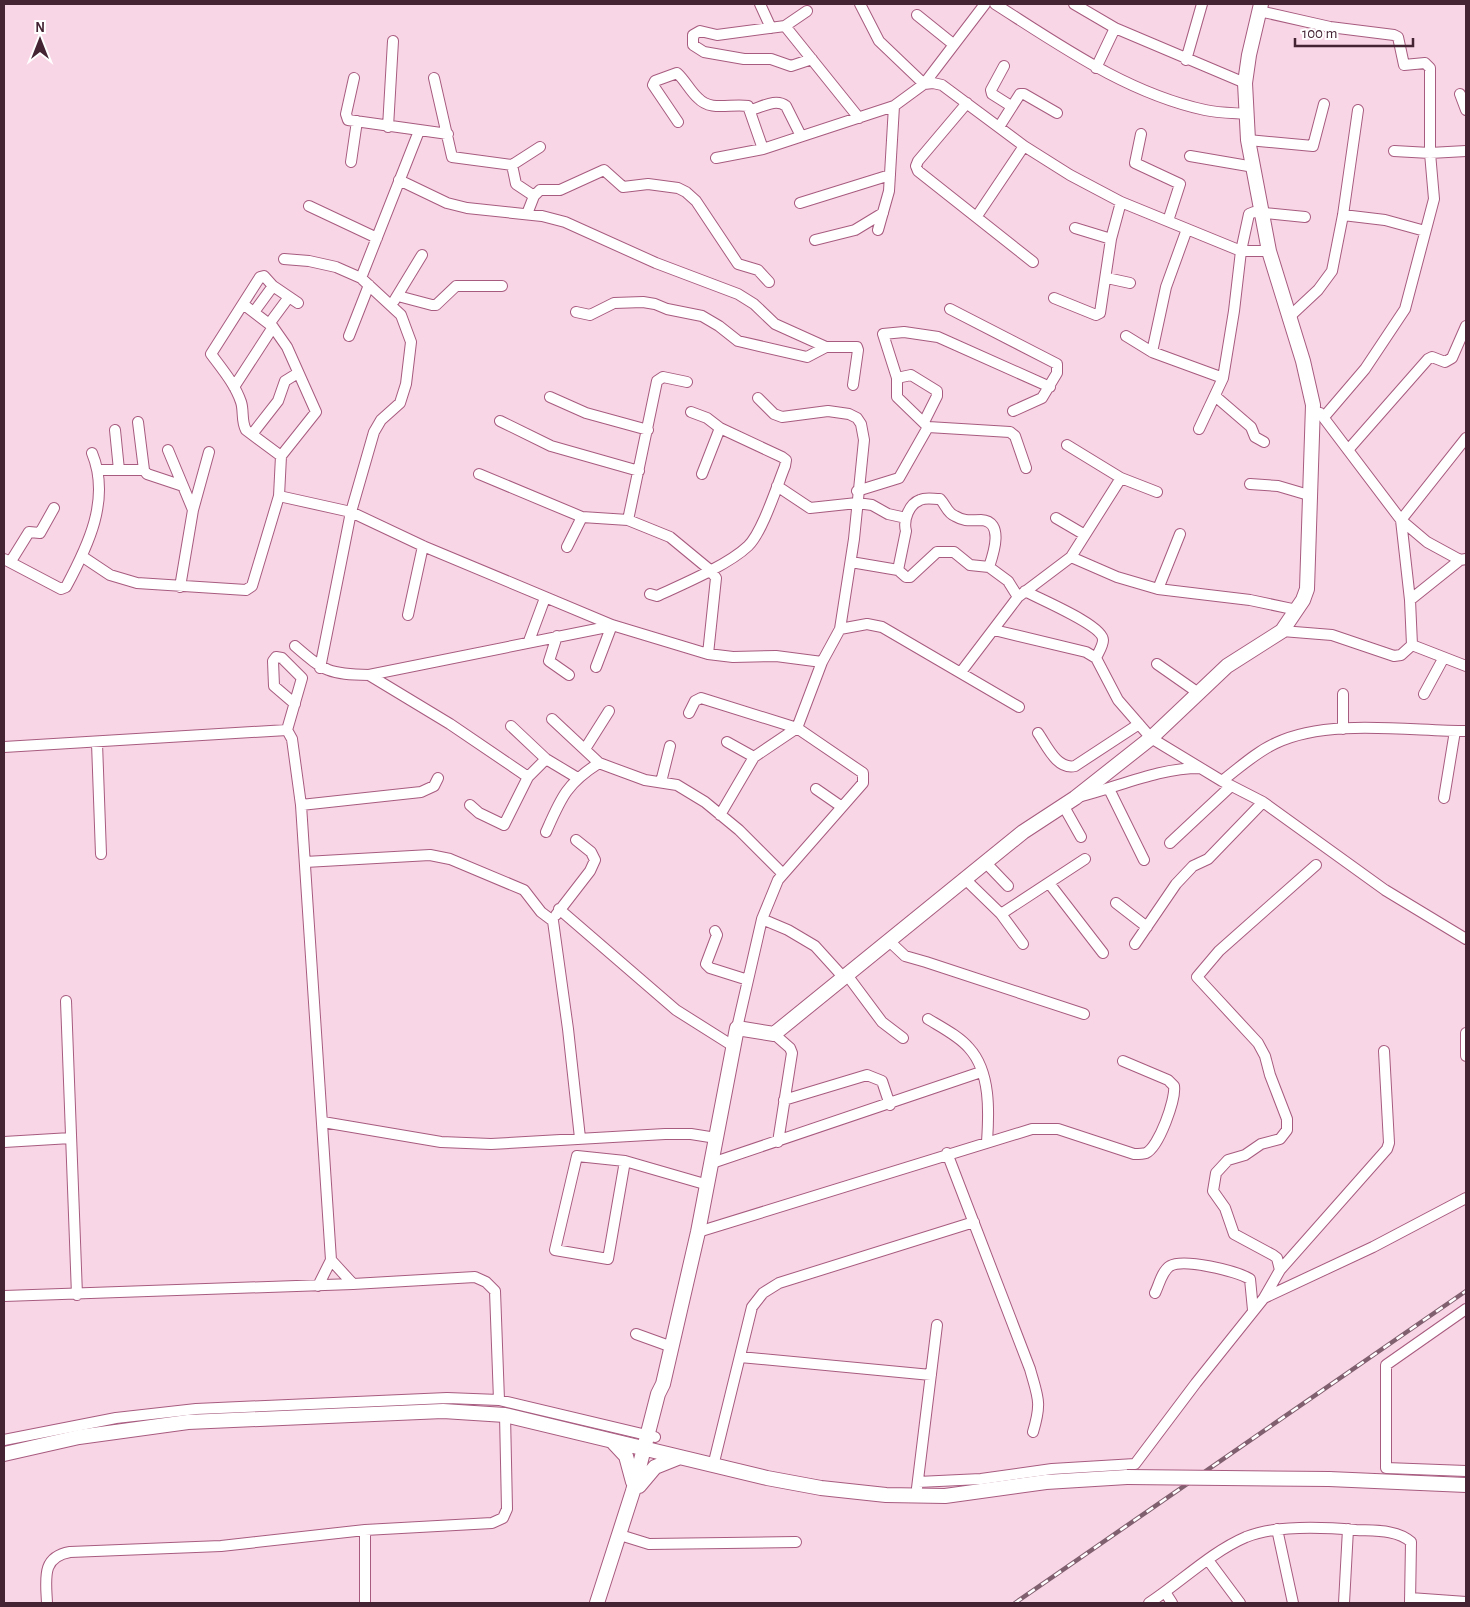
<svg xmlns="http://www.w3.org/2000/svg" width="1470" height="1607" font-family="'Alegreya Sans',sans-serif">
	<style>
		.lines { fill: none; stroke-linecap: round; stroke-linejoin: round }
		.street-casing { stroke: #a75b7f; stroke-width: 12 }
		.secondary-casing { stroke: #a75b7f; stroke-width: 16 }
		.street { stroke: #fff; stroke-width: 10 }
		.secondary { stroke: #fff; stroke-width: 14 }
		.rail-casing { stroke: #805f6e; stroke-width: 4.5 }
		.rail { stroke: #fff; stroke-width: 2.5; stroke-dasharray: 8; stroke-linecap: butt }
		.secondary-bridge-casing { stroke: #a75b7f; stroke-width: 16; stroke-linecap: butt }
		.secondary-bridge { stroke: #fff; stroke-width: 14 }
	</style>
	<rect width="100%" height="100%" fill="#f9d6e5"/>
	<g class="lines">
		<defs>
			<path id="street" d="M760,4l11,24
				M860,4l19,37 45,43
				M995,4c66,42 132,89 210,106 13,3 28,3 42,4
				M1074,4l41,24 130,55
				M807,11l-22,15 -68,9 -17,-4 -7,4v10l11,7 40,7h27l20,7 21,-7
				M1259,11l71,16 64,8 4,2 6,28 21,-2 5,5v85l4,46 -29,110 -40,60 -41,48
				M917,15l36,29
				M785,26l74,92
				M1186,60l16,-56
				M1004,66l-13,24 1,4 19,12
				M1096,68l19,-40
				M354,78l-8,36 2,6 100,14
				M434,78l18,79 60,8 28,-18
				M924,84l9,-1 9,2 82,61 46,29 51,27 120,49h28
				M1460,94l6,16
				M967,103l-49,58 -2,5 2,5 115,91
				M751,110c11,-3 25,-12 35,-4l15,30
				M678,122l-25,-37 2,-4 22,-8c8,7 13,18 21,25 13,14 33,5 50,8l15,43
				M388,127l5,-86
				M999,127l21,-33h4l33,19
				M1141,134l-6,29 45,21 -12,37
				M1248,140l65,6 11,-42
				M1394,151l36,2 36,-2
				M1190,156l64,11
				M716,158l47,-9 131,-43 30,-22 61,-80
				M351,162l6,-41
				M512,165l4,19 18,12
				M399,180l48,23 20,5 75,8 23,6 91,41 82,31 16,10 21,20 51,23h31l1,3 -5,35
				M800,203l90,-28
				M309,206l68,32
				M527,214l7,-18 6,-6h20l44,-20 19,17 25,-3 30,4 8,4 10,9 42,63 20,6 11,12
				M1343,215l42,5 40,11
				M977,216l47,-70
				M1075,228l36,11
				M878,230l11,-39 5,-85
				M815,240l40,-10 28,-17
				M284,259l25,2 27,6 25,11 40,37 10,27 -5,42 -6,19 -19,17 -7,12 -23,80 -31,156
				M361,278l58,-147
				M1107,278l23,5
				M398,296l34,9h4l20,-19h46
				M1054,298l42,17 4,-2 11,-74 10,-37
				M394,301l28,-46
				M243,304l30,23 14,20 29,65 -35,44 -2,40 72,16 72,34 189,79 96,29 25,3 43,-1 46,6
				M950,309l107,55v9l-15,25 -29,13
				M254,312l19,-26
				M576,312l14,3 24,-12 29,-1 12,2 12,5 35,7 17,10 19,15 69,16 19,-10
				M1288,318l30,-28 14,-19 11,-56 15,-105
				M269,324l20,-27
				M349,336l20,-51
				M1126,336l26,16 71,26
				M1152,352l14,-65 21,-58
				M897,378l14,-3 26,16v5l-13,26
				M234,387l39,-60
				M1215,396l36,31 4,10 9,5
				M550,397l36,16 62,17
				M1320,413l81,107 26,22 33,18 6,-1
				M500,421l51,25 88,25
				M138,422l6,48 3,4 36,12
				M1199,429l24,-51 11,-67 7,-60 8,-37 5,-2 51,5
				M115,430l4,40
				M253,433l25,-32 7,-20 13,-8
				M1067,445l54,33 36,14
				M168,450l25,60
				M1348,450l80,-91 4,-2 13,5 7,-4 14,-32
				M281,456l-35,-26c-5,-9 -2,-19 -5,-28 -6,-18 -19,-33 -30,-48l49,-77 4,-1 9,10 25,17
				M1026,468l-11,-32 -5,-4 -82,-5 -31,-30v-19l-14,-44 21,-2 34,5 112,50
				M99,470h45
				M479,474l103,43 46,3 42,17 40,33 6,8 -8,76
				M702,474l18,-46
				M1250,484l28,2 34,10
				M777,486l33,22 47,-5 15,2 16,9 18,4
				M857,491l42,-13 29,-51
				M1056,518l29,17
				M628,520l29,-139 6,-4 24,5
				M567,547l15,-30
				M83,557l27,18 27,8 109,7 6,-4 27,-90
				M1071,557l46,20 41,12 92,11 47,10
				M4,559l57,30 5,-2c22,-41 45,-88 26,-134
				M11,561l18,-29 11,1 14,-25
				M851,562l47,8 8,7h4l27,-25h17l16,13 19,2 19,14 10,16
				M898,570l8,-39c-3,-11 3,-27 14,-31 6,-3 13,-1 20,-1 6,6 7,14 15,17 10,6 16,4 26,4 24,1 12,35 8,47
				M180,587l13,-77 16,-58
				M1158,589l22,-55
				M1025,591c14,8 78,34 78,49 0,6 -5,13 -7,18
				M650,594l7,2c26,-12 71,-31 91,-50 14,-13 29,-60 37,-80l1,-6 -4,-3 -62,-29 -13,-10 -16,-6
				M1410,600l50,-40
				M408,615l15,-69
				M840,629l27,-5 15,3 137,80
				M994,630l92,22 10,6 22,42 33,38 71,43 41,21 122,88 81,49
				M1282,631l50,4 62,21 7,-1 11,-10
				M557,636l-8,25 20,14
				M529,641l16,-43
				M1412,645l-2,-45 -9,-80 65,-82
				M1412,645l54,21
				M295,646c30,26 34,28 74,29l243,-49
				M1157,664l40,28
				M596,667l16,-42
				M961,672l57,-75 53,-40 50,-79
				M369,675l81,49 78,53
				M1343,694v35
				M1424,694l19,-35
				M689,713l6,-12 6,-3 96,30 66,45v10l-85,97 -16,39 -25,109
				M552,719l47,44 46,17 32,5 28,17 34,28 43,43
				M511,726l35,33 30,18
				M287,730l15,-52 -20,-20 -6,-1 -3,4 1,25 21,18
				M1038,733c9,13 19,37 37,33l64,-42
				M727,742l27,15
				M97,743l4,111
				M4,747l283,-17 5,9 9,66 30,455 -13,26
				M585,749l24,-38
				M1222,781c17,-13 34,-29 54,-38 52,-25 133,-12 190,-12
				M661,782l9,-36
				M816,789l26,18
				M1109,789l35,71
				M1078,797c41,-10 80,-29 122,-29
				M1444,798l11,-67
				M301,805l120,-13 13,-6 4,-8
				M470,805l9,8 25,12 24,-48 18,-18
				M1063,805l18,32
				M720,815l34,-58 43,-29 25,-66 18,-33 14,-90 10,-99 -3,-16 -4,-6 -8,-4 -21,-3 -46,6 -8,-3 -16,-16
				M546,832c15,-34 20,-48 53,-69
				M1170,843l61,-57
				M305,862l125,-7 20,4 74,31 17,22 12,9 15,108 12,109
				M985,862l23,24
				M964,878l37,36 22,30
				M1049,883l54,70
				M1116,903l31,24
				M559,909l117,101 57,36
				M1001,914l84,-55
				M556,915l34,-44 5,-11 -4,-8 -15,-12
				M762,919l26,11 27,16 29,32
				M715,931l2,4 -11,29 4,4 38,12
				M888,940l17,16 21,6 158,52
				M1135,944l41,-60 17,-18 15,-7 55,-57
				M847,975l35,47 21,16
				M66,1001l11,294
				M928,1019c13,8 31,17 41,29 22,24 20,65 18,94
				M1466,1033v23
				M774,1034l16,14 2,5 -14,89
				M784,1100l83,-25 15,6 8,24
				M323,1122l118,20 50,2 174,-10h26l25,4
				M4,1142l67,-4
				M947,1153l83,216c8,29 12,33 3,63
				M625,1161l-17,98 -53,-9 22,-94 48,5 83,24
				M712,1163l269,-91
				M698,1232l334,-103h26l76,25c4,0 9,0 12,-1 13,-6 30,-54 28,-67l-6,-6 -45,-19
				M331,1260l22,24
				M1280,1270l-3,-12 -4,-3 -39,-21 -9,-26 -12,-17 3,-18 12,-13 17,-5 16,-11 19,-5 7,-9v-11l-17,-44 -5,-19 -7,-13 -61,-66 22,-26 97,-86
				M1155,1293c4,-8 7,-22 15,-27 14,-8 66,5 80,13l3,31
				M4,1296l349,-12 122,-7 11,5 9,9 4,109
				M1264,1298l16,-28 107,-121 2,-6 -5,-92
				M1466,1309l-80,56v103l80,3
				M636,1334l36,13
				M740,1357l191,18
				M4,1440l112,-22 80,-9 251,-11 52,2 156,37
				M713,1466l39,-159 11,-14 16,-10 195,-61
				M918,1482l63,-3 71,-10 83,-5 61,-81 68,-85 109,-51 93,-49
				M917,1488l20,-163
				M1277,1529l16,74
				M620,1535l29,9 147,-2
				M1208,1560l32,43
				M1165,1592l7,11
				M1410,1598l56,4
				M47,1603c-1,-24 -6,-46 23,-51l151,-6 144,-16 127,-7 11,-5 4,-9 -2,-94
				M365,1603v-73
				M1149,1603c32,-21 62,-51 97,-66 30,-12 78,-10 110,-7 17,1 41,-1 55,12l-1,61
				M1344,1603l4,-74"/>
			<path id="secondary" d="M612,1441l14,15 7,26
				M4,1454l75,-17 109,-15 255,-11 62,4 262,63 54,10 65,7 59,1 101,-14 81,-5
				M1329,1479l137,6
				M639,1486l16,-19 25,-10
				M597,1603l36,-112 25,-97 5,-10 35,-152 39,-204 37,6 249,-202 52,-34 76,-60 76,-72 55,-35 21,-31 4,-11 6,-184 -10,-44 -34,-110 -21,-111 -3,-57 4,-28 12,-51"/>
		</defs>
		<use href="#street" class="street-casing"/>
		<use href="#secondary" class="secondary-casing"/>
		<use href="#street" class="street"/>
		<use href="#secondary" class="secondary"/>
		<defs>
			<path id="rail" d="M1015,1603l451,-312"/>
		</defs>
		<use href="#rail" class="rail-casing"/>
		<use href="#rail" class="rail"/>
		<defs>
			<path id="secondary-bridge" d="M1127,1477l202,2"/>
		</defs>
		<use href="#secondary-bridge" class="secondary-bridge-casing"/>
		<use href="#secondary-bridge" class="secondary-bridge"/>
	</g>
	<rect width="1470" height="1607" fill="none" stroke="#442333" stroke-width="10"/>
	<g transform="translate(40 40)" stroke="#ffffff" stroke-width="4" paint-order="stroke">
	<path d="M0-4L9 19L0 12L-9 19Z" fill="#442333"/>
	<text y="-8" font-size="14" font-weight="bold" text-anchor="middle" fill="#442333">N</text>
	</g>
	<path d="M1295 38v8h118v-8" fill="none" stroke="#442333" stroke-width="2.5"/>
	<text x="1302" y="38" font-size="15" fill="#442333" stroke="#ffffff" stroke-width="4" paint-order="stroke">100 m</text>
</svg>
